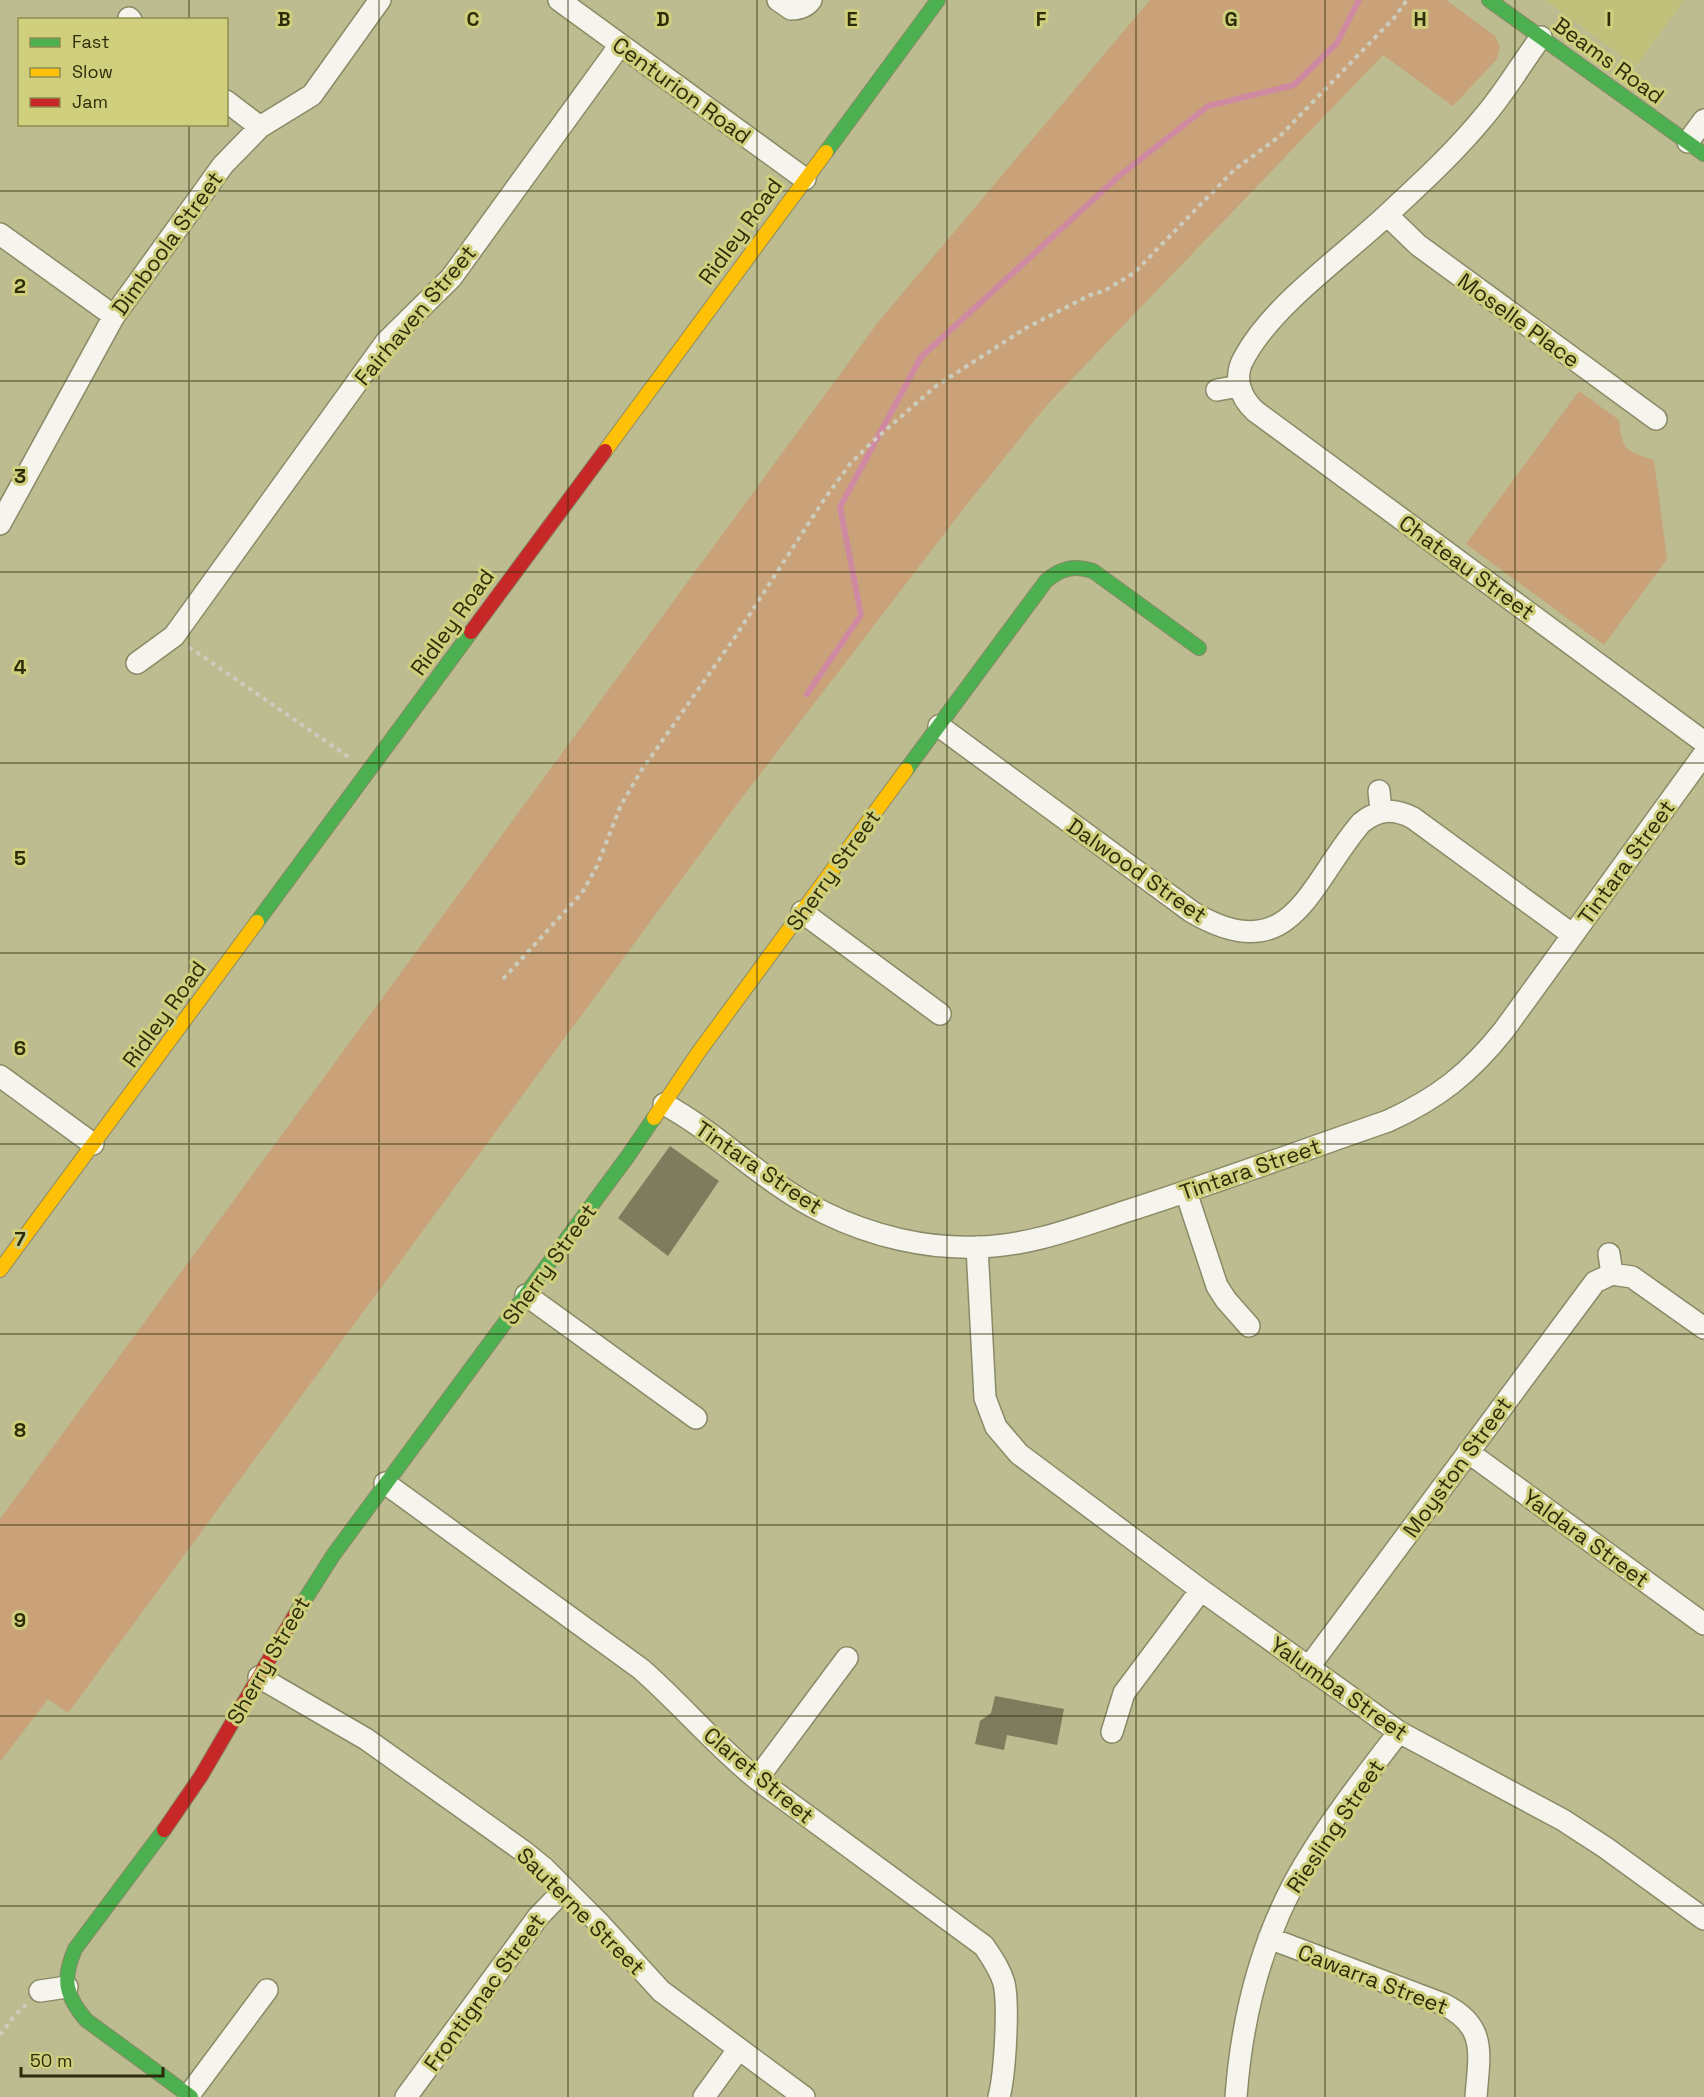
<svg xmlns="http://www.w3.org/2000/svg" width="1704" height="2097" font-family="'Space Grotesk',sans-serif">
	<style>
		.built { fill: #c1c17b }
		.green { fill: #c9a279 }
		.lines { fill: none; stroke-linecap: round; stroke-linejoin: round }
		.stream { stroke: #cf8aa2; stroke-width: 6 }
		.building { fill: #7d7c5d }
		.street-casing { stroke: #8a8a67; stroke-width: 24 }
		.fast-casing { stroke: #8a8a67; stroke-width: 16 }
		.slow-casing { stroke: #8a8a67; stroke-width: 16 }
		.jam-casing { stroke: #8a8a67; stroke-width: 16 }
		.path { stroke: #ccccbe; stroke-width: 4; stroke-dasharray: 4.5 4.5; stroke-linecap: butt }
		.street { stroke: #f5f5ee; stroke-width: 21 }
		.fast { stroke: #4caf50; stroke-width: 14 }
		.slow { stroke: #ffc107; stroke-width: 14 }
		.jam { stroke: #c62828; stroke-width: 14 }
		.grid { fill: none; stroke: #2d2c09; stroke-width: 1.5; stroke-opacity: 0.55 }
		.labels { text-anchor: middle; stroke-width: 6; stroke-linejoin: round; paint-order: stroke }
		.street-label { font-size: 22px; fill: #2d2c09; stroke: #cfcf7d }
		.grid-label { font-size: 20px; text-anchor: middle; font-weight: bold; fill: #2d2c09; stroke: #cfcf7d; stroke-width: 6; stroke-linejoin: round; paint-order: stroke }
	</style>
	<rect width="100%" height="100%" fill="#bcbc90"/>
	<path class="built" d="M1545,0h139l-48,66z"/>
	<path class="green" d="M1150,0h296l49,36 5,11 -3,12 -44,47 -70,-51 -336,350 -80,99 -236,308 -663,901 -20,-14 -48,63v-243l879,-1198z
		M1579,391l40,29c3,30 7,31 35,40l13,99 -63,86 -138,-101z"/>
	<g class="lines">
		<path class="stream" d="M807,694l54,-79 -21,-108 81,-150 198,-181 89,-70 86,-21 43,-42 22,-43"/>
	</g>
	<path class="building" d="M670,1146l49,35 -51,75 -50,-38z
		M995,1696l69,13 -7,36 -50,-10 -3,15 -29,-6 5,-23 11,-8z"/>
	<g class="lines">
		<defs>
			<path id="street" d="M559,0l246,179
				M778,0l13,9c9,0 15,-2 20,-9
				M129,18l2,2
				M1541,37c-20,27 -37,57 -59,82 -28,34 -61,64 -93,94 -45,43 -116,91 -145,145 -11,19 -4,39 11,53l449,331
				M226,101l34,26
				M1688,142l16,-22
				M1387,215l31,30 238,174
				M0,234l114,82
				M1217,390l22,-4
				M0,524l114,-208 109,-151 37,-38 52,-32 68,-95
				M137,663l37,-27 212,-294 65,-64 169,-233
				M939,726l253,186c100,59 116,-27 169,-89 17,-14 32,-15 52,-5l160,117
				M1379,791l2,20
				M802,912l138,102
				M0,1076l93,68
				M664,1104c57,31 102,81 161,109 47,23 101,36 153,34 52,-1 100,-20 149,-36 88,-28 174,-60 261,-90 50,-23 81,-47 116,-91l200,-276
				M1186,1192l31,94 9,14 23,26
				M977,1247l8,151 11,29 23,27 182,136 198,142 164,88 43,28 98,71
				M1609,1254l3,20
				M526,1295l170,123
				M1468,1452l236,172
				M385,1483l256,186c40,35 74,76 116,110l227,167c8,12 16,23 20,37 5,22 1,91 -5,114
				M1308,1668l287,-386 17,-8 20,3 72,51
				M259,1677l107,62 157,112 21,17 56,56 61,67 143,106
				M1112,1732l12,-39 77,-103
				M757,1779l90,-121
				M1269,1938l174,66c45,22 36,50 33,93
				M40,1991l27,-4
				M189,2095l78,-105
				M406,2097l132,-180 27,-28
				M704,2097l34,-47
				M1236,2097c6,-82 27,-164 70,-235 27,-45 61,-88 93,-130"/>
			<path id="fast" d="M1489,0l215,154
				M826,152l112,-152
				M906,770l140,-189c15,-13 28,-16 47,-10l106,77
				M257,922l214,-290
				M295,1615l39,-61 294,-398 26,-38
				M164,1830l-89,119c-13,30 -10,46 11,71l105,77"/>
			<path id="slow" d="M605,451l221,-299
				M654,1118l44,-65 208,-283
				M0,1270l257,-348"/>
			<path id="jam" d="M471,632l134,-181
				M164,1830l37,-54 94,-161"/>
		</defs>
		<use href="#street" class="street-casing"/>
		<use href="#fast" class="fast-casing"/>
		<use href="#slow" class="slow-casing"/>
		<use href="#jam" class="jam-casing"/>
		<path class="path" d="M189,647l161,111
			M503,979l79,-86 15,-27 24,-61 20,-34 94,-134 88,-136 27,-37 21,-21 65,-57 90,-58 64,-33 14,-4 30,-18 100,-103 46,-34 114,-118 13,-18
			M0,2035l15,-20 12,-11"/>
		<use href="#street" class="street"/>
		<use href="#fast" class="fast"/>
		<use href="#slow" class="slow"/>
		<use href="#jam" class="jam"/>
	</g>
	<path class="grid" d="M189,0v20M379,0v2097M568,0v2097M757,0v2097M947,0v2097M1136,0v2097M1325,0v2097M1515,0v2097M189,124v1973M0,191h1704M0,381h1704M0,572h1704M0,763h1704M0,953h1704M0,1144h1704M0,1334h1704M0,1525h1704M0,1716h1704M0,1906h1704"/>
	<g class="labels">
		<g class="street-label">
			<text transform="translate(1609 60) rotate(36)" y="8">Beams Road</text>
			<text transform="translate(682 90) rotate(36)" y="8">Centurion Road</text>
			<text transform="translate(740 231) rotate(-54)" y="8">Ridley Road</text>
			<text transform="translate(167 243) rotate(-54)" y="8">Dimboola Street</text>
			<text transform="translate(415 315) rotate(-50)" y="8">Fairhaven Street</text>
			<text transform="translate(1519 320) rotate(36)" y="8">Moselle Place</text>
			<text transform="translate(1467 567) rotate(36)" y="8">Chateau Street</text>
			<text transform="translate(452 622) rotate(-54)" y="8">Ridley Road</text>
			<text transform="translate(1626 862) rotate(-54)" y="8">Tintara Street</text>
			<text transform="translate(833 870) rotate(-54)" y="8">Sherry Street</text>
			<text transform="translate(1137 870) rotate(35)" y="8">Dalwood Street</text>
			<text transform="translate(164 1014) rotate(-54)" y="8">Ridley Road</text>
			<text transform="translate(759 1167) rotate(34)" y="8">Tintara Street</text>
			<text transform="translate(1250 1169) rotate(-19)" y="8">Tintara Street</text>
			<text transform="translate(549 1264) rotate(-54)" y="8">Sherry Street</text>
			<text transform="translate(1457 1467) rotate(-54)" y="8">Moyston Street</text>
			<text transform="translate(1586 1538) rotate(36)" y="8">Yaldara Street</text>
			<text transform="translate(268 1660) rotate(-60)" y="8">Sherry Street</text>
			<text transform="translate(1339 1688) rotate(35)" y="8">Yalumba Street</text>
			<text transform="translate(759 1775) rotate(40)" y="8">Claret Street</text>
			<text transform="translate(1335 1826) rotate(-56)" y="8">Riesling Street</text>
			<text transform="translate(581 1911) rotate(45)" y="8">Sauterne Street</text>
			<text transform="translate(1373 1979) rotate(21)" y="8">Cawarra Street</text>
			<text transform="translate(484 1992) rotate(-54)" y="8">Frontignac Street</text>
		</g>
	</g>
	<g class="grid-label">
		<text x="284" y="26">B</text>
		<text x="473" y="26">C</text>
		<text x="663" y="26">D</text>
		<text x="852" y="26">E</text>
		<text x="1041" y="26">F</text>
		<text x="1231" y="26">G</text>
		<text x="1420" y="26">H</text>
		<text x="1609" y="26">I</text>
		<text x="20" y="293">2</text>
		<text x="20" y="483">3</text>
		<text x="20" y="674">4</text>
		<text x="20" y="865">5</text>
		<text x="20" y="1055">6</text>
		<text x="20" y="1246">7</text>
		<text x="20" y="1437">8</text>
		<text x="20" y="1627">9</text>
	</g>
	<rect x="18" y="18" width="210" height="108" fill="#cfcf7d" stroke="#8e8e4f" stroke-width="1.5"/>
	<rect x="30" y="38" width="30" height="9" fill="#4caf50" stroke="#8e8e4f" stroke-width="1.5"/>
	<text x="72" y="48" font-size="18" fill="#2d2c09">Fast</text>
	<rect x="30" y="68" width="30" height="9" fill="#ffc107" stroke="#8e8e4f" stroke-width="1.5"/>
	<text x="72" y="78" font-size="18" fill="#2d2c09">Slow</text>
	<rect x="30" y="98" width="30" height="9" fill="#c62828" stroke="#8e8e4f" stroke-width="1.5"/>
	<text x="72" y="108" font-size="18" fill="#2d2c09">Jam</text>
	<path d="M21 2067v9h142v-9" fill="none" stroke="#2d2c09" stroke-width="3"/>
	<text x="30" y="2067" font-size="18" fill="#2d2c09" stroke="#cfcf7d" stroke-width="4.5" paint-order="stroke">50 m</text>
</svg>
